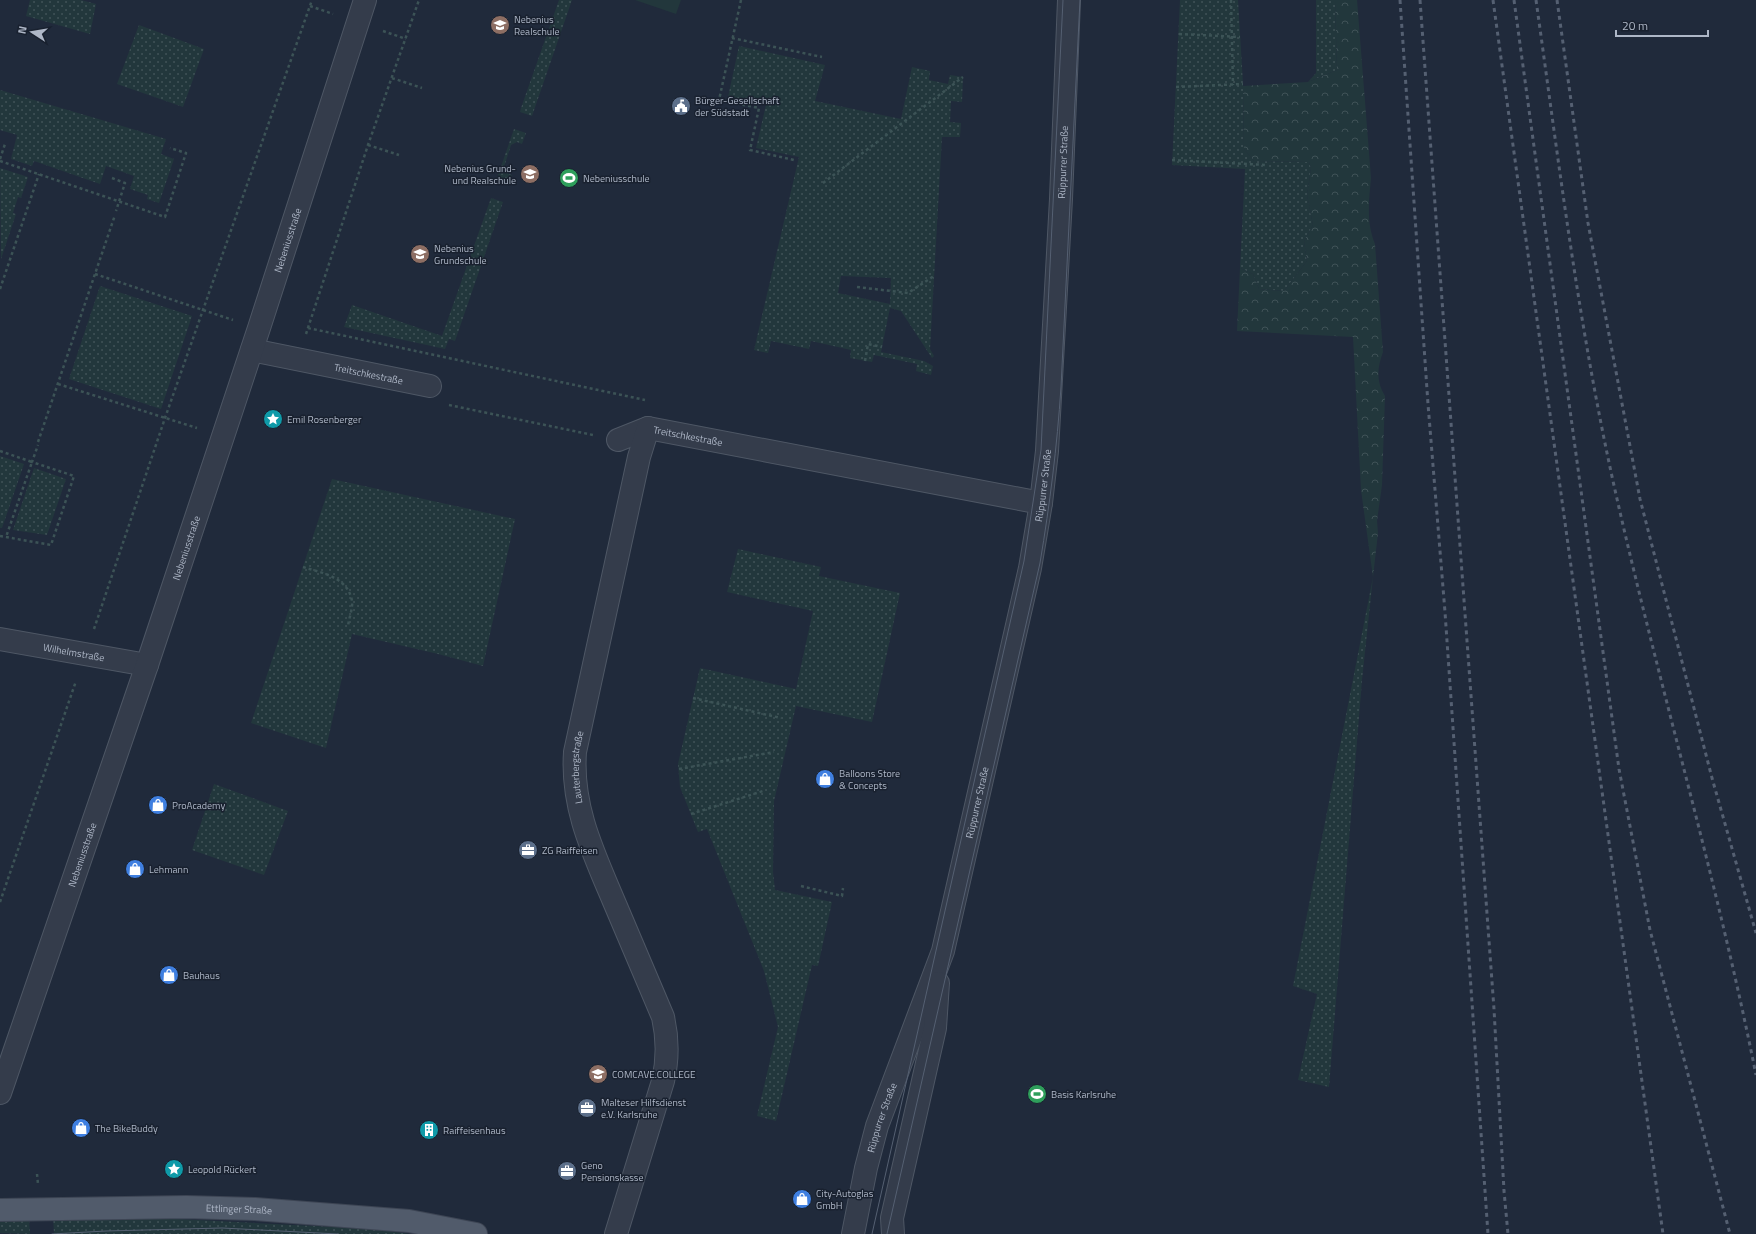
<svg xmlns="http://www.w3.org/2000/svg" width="1756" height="1234" font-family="'Titillium Web',sans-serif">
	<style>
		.grass { fill: url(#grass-dots); fill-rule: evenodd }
		.forest { fill: url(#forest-crowns) }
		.park { fill: #22373c }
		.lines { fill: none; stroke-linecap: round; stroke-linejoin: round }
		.minor-casing { stroke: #4e5765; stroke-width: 24 }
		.major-casing { stroke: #3d4554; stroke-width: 24 }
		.path { stroke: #3c5356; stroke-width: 2.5; stroke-dasharray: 3 3; stroke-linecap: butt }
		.minor { stroke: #343c4b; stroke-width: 22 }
		.major { stroke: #515b6b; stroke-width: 22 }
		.tram { stroke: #556072; stroke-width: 1 }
		.rail { stroke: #556072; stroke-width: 3; stroke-dasharray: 4 4; stroke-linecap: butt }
		.labels { text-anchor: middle; stroke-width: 3; stroke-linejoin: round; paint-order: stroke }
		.poi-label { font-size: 10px; fill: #aeb7c7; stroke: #19212f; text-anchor: start }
		.street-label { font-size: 10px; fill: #aeb7c7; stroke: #19212f }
	</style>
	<defs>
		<pattern id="grass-dots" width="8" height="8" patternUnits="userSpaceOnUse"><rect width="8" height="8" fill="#22373c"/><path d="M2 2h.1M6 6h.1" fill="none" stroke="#405257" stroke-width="1.8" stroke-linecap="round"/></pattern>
		<pattern id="forest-crowns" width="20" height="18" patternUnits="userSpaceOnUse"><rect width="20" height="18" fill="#22373c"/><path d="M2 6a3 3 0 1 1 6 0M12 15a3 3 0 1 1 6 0" fill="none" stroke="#405257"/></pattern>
	</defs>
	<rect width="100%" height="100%" fill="#202a3b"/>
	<path class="grass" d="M30,0h51l15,4 -6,30 -64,-18z
		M559,0h13l-40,116 -12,-4 1,-4z
		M1180,0h58l5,84 1,65 10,12 55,1 2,6 -4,27 6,30 -9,16 3,20 -23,30 -25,-2 -6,-15 -13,-6 5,-99 -73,-4z
		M1316,0h19l2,70 -29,12 8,-9z
		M139,25l65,24 -21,58 -66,-23z
		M739,46l86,19 -10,36 86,18 11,-52 18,4 -1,9 19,4 2,-9 13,2 -1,25 -11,-1 -1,21 11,1 -1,14h-18l-12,212 4,7 -2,2 -31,-47 -11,-3 -9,44 43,9 9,5 -2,9 -15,-4 1,-7 -43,-9 -2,7 -22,-4 1,-8 -40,-9 -2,8 -38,-8 -3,12 -14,-3 45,-193 -43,-9 10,-43 -38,-8zM841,276l50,2 -1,26 -52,-11z
		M0,90l166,49 -5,15 13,5 -15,44 -12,-4 1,-4 -18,-6 4,-13 -28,-10 -6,18 -66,-23 -2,5 -21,-7 6,-24 -17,-5z
		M514,129l12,4 -4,11 -5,-2 -6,3 -7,22 2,6 6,2 -4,10 -12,-4z
		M0,168l28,9 -7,21 -3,-1 -5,16 3,1 -15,45z
		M491,198l12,4 -48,139 -6,-2 -4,10 -101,-22 8,-22 90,31z
		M100,286l92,30 -31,93 -92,-30z
		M0,456l24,8 -22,64h-2z
		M34,468l32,11 -19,56 -34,-5z
		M332,479l183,40 -32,147 -45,-12 -86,-20 -26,114 -75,-25z
		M738,549l83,18 -2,9 81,17 -28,129 -76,-16 -22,95 -1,71 2,18 57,12 -14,64 -6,-1 -36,156 -19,-5 21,-89 -14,-56 -57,-142 -9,3 -18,-45 -2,-23 22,-96 96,21 17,-78 -86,-19z
		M1373,577l-11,103 -33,407 -31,-7 19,-86 -24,-8z
		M214,784l74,27 -24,64 -72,-25z
		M53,1216l86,1 234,12 37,5h-356z
		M29,1217l1,17 -30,-1v-15z"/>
	<path class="forest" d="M1335,0h22l14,178c-2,22 -5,45 4,66l8,108c-6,16 -7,30 2,44l-3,89 -5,36 1,12 -5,44 -12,-87 -8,-153 -116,-6 3,-63 13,6 6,15 25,2 23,-30 -3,-20 9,-16 -6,-30 4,-27 -2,-6 -55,-1 -10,-12 -1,-63 65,-4 29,-12z"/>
	<path class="park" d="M635,0h46l-5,14z"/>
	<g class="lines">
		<defs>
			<g id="minor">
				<path id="s1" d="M252,350l178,36"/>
				<path id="s2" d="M618,440l30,-12 393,75"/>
				<path id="s3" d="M0,639l147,26"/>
				<path id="s4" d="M0,1093l147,-428 112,-337 106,-328"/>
				<path id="s5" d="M616,1234l47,-153c5,-22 5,-42 0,-64 -16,-38 -32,-76 -48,-113 -21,-50 -44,-96 -40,-152l64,-295 9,-29"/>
				<path id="s6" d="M853,1234l13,-66 11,-42 66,-175 87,-383 11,-65 6,-52 14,-252 8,-199"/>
				<path d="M893,1234l-1,-16 43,-190 3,-45"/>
			</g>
			<g id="major">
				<path id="s7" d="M0,1210l186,-3 69,2 154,12 67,13"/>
			</g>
		</defs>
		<use href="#minor" class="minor-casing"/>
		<use href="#major" class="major-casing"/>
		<path class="path" d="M741,0l-22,100 40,8 -9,42 44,10
			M1231,0l2,85
			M310,6l23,8
			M383,31l23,8
			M1179,34l61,3
			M732,38l90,19
			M392,78l30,10
			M1176,87l67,-3
			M368,145l31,10
			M0,159l5,-15
			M1172,160l94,5
			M0,161l165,56 21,-64 -16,-5
			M112,178l13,5 -9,28
			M823,183l140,-106
			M95,274l138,46
			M857,287l51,6 26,-17
			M0,289l39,-115
			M308,328l337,72
			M306,334l62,-189 51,-145
			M865,361l3,-17 14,3
			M58,384l139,44
			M449,405l144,30
			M38,442l77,-227
			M0,451l32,11 -26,75
			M0,536l51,9 23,-69 -42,-14 6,-17
			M303,567c19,6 45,10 49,34 1,7 -3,17 -4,25
			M94,629l71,-211 147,-418
			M693,698l88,20
			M679,769l95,-17
			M691,814l72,-23
			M801,886l41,10 1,-8
			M0,902l76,-221
			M37,1174l1,10"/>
		<use href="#minor" class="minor"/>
		<use href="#major" class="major"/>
		<path class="tram" d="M52,1234l54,-3 116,-3 116,6
			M872,1234l152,-673 17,-111 22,-450
			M887,1234l153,-671c10,-60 17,-116 21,-176l19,-387"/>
		<path class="rail" d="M1400,0l28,404 17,208 43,622
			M1420,0l74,1009 10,182 4,43
			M1493,0l170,1234
			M1514,0l105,769 31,161 80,304
			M1536,0c23,164 43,329 79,490 44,196 102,389 141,585
			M1557,0l31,223 52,276 72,279 44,155"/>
	</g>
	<defs>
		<symbol id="school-disc" viewBox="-11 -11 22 22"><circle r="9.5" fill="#8d6e63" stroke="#19212f"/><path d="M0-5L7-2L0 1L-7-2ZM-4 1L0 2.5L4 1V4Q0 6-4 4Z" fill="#fff"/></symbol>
		<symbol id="civic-disc" viewBox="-11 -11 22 22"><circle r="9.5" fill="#5c6f8a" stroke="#19212f"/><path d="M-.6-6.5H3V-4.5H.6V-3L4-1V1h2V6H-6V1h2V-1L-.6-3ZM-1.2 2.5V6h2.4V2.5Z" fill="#fff"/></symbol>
		<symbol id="stadium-disc" viewBox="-11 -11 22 22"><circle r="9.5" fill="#2e9e5b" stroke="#19212f"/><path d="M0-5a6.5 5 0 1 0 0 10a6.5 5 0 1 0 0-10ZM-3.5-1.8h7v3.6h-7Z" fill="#fff"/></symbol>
		<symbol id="sight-disc" viewBox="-11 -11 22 22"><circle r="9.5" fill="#0f9aa8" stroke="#19212f"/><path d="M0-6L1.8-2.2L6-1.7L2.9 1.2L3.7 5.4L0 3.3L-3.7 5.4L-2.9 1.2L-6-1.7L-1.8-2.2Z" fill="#fff"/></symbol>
		<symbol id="shop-disc" viewBox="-11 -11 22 22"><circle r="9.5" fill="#3f7fe0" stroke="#19212f"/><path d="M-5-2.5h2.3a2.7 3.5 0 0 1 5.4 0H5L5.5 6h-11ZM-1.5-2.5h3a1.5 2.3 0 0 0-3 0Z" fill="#fff"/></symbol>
		<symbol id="office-disc" viewBox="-11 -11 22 22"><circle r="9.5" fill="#5c6f8a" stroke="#19212f"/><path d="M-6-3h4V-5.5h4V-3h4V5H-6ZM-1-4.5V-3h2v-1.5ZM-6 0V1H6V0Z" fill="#fff"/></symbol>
		<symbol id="university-disc" viewBox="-11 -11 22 22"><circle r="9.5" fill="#8d6e63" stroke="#19212f"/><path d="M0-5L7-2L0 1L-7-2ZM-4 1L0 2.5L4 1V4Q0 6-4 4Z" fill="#fff"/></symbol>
		<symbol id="building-disc" viewBox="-11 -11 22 22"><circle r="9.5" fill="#0f9aa8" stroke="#19212f"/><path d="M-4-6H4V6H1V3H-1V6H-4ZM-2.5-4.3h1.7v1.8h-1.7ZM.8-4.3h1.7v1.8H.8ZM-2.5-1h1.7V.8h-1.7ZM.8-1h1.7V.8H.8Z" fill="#fff"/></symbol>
	</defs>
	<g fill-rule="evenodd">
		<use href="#school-disc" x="489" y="14" width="22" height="22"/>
		<use href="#civic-disc" x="670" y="95" width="22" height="22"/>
		<use href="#school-disc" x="519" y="163" width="22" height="22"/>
		<use href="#stadium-disc" x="558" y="167" width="22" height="22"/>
		<use href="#school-disc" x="409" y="243" width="22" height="22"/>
		<use href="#sight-disc" x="262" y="408" width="22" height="22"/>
		<use href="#shop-disc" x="814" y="768" width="22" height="22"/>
		<use href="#shop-disc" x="147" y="794" width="22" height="22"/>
		<use href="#office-disc" x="517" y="839" width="22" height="22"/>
		<use href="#shop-disc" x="124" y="858" width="22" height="22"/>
		<use href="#shop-disc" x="158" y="964" width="22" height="22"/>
		<use href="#university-disc" x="587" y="1063" width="22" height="22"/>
		<use href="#stadium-disc" x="1026" y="1083" width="22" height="22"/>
		<use href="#office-disc" x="576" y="1097" width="22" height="22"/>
		<use href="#shop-disc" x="70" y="1117" width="22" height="22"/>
		<use href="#building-disc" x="418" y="1119" width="22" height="22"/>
		<use href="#sight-disc" x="163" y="1158" width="22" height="22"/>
		<use href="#office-disc" x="556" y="1160" width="22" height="22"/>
		<use href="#shop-disc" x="791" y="1188" width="22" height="22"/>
	</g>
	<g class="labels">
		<g class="poi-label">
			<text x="514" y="23">Nebenius<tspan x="514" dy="12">Realschule</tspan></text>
			<text x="695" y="104">Bürger-Gesellschaft<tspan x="695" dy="12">der Südstadt</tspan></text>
			<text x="516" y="172" text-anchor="end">Nebenius Grund-<tspan x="516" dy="12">und Realschule</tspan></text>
			<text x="583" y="182">Nebeniusschule</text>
			<text x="434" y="252">Nebenius<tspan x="434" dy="12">Grundschule</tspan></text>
			<text x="287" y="423">Emil Rosenberger</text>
			<text x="839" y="777">Balloons Store<tspan x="839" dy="12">&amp; Concepts</tspan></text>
			<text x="172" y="809">ProAcademy</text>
			<text x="542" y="854">ZG Raiffeisen</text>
			<text x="149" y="873">Lehmann</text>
			<text x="183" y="979">Bauhaus</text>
			<text x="612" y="1078">COMCAVE.COLLEGE</text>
			<text x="1051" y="1098">Basis Karlsruhe</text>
			<text x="601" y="1106">Malteser Hilfsdienst<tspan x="601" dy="12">e.V. Karlsruhe</tspan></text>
			<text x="95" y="1132">The BikeBuddy</text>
			<text x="443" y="1134">Raiffeisenhaus</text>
			<text x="581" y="1169">Geno<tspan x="581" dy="12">Pensionskasse</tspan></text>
			<text x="188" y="1173">Leopold Rückert</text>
			<text x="816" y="1197">City-Autoglas<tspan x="816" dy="12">GmbH</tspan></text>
		</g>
		<g class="street-label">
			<text dy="4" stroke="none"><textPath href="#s6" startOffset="1098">Rüppurrer Straße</textPath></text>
			<text dy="4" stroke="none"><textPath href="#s4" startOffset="900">Nebeniusstraße</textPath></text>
			<text dy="4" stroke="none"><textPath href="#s1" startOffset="119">Treitschkestraße</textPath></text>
			<text dy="4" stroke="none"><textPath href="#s2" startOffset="73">Treitschkestraße</textPath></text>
			<text dy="4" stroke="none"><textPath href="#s6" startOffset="774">Rüppurrer Straße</textPath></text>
			<text dy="4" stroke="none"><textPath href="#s4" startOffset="576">Nebeniusstraße</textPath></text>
			<text dy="4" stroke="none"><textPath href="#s3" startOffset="75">Wilhelmstraße</textPath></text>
			<text dy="4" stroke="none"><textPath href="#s5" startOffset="491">Lauterbergstraße</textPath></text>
			<text dy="4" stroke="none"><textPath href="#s6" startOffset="450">Rüppurrer Straße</textPath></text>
			<text dy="4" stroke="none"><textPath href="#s4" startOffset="252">Nebeniusstraße</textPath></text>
			<text dy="4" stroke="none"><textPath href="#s6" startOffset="120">Rüppurrer Straße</textPath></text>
			<text dy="4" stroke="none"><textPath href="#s7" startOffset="239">Ettlinger Straße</textPath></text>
		</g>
	</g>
	<g transform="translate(32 32) rotate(282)" stroke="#19212f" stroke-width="3" paint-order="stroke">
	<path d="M0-3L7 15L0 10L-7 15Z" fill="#aeb7c7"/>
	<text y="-6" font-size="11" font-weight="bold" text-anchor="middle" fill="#aeb7c7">N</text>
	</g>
	<path d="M1616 30v6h92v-6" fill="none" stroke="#aeb7c7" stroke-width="2"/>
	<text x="1622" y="30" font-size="12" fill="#aeb7c7" stroke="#19212f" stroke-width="3" paint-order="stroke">20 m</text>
</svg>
